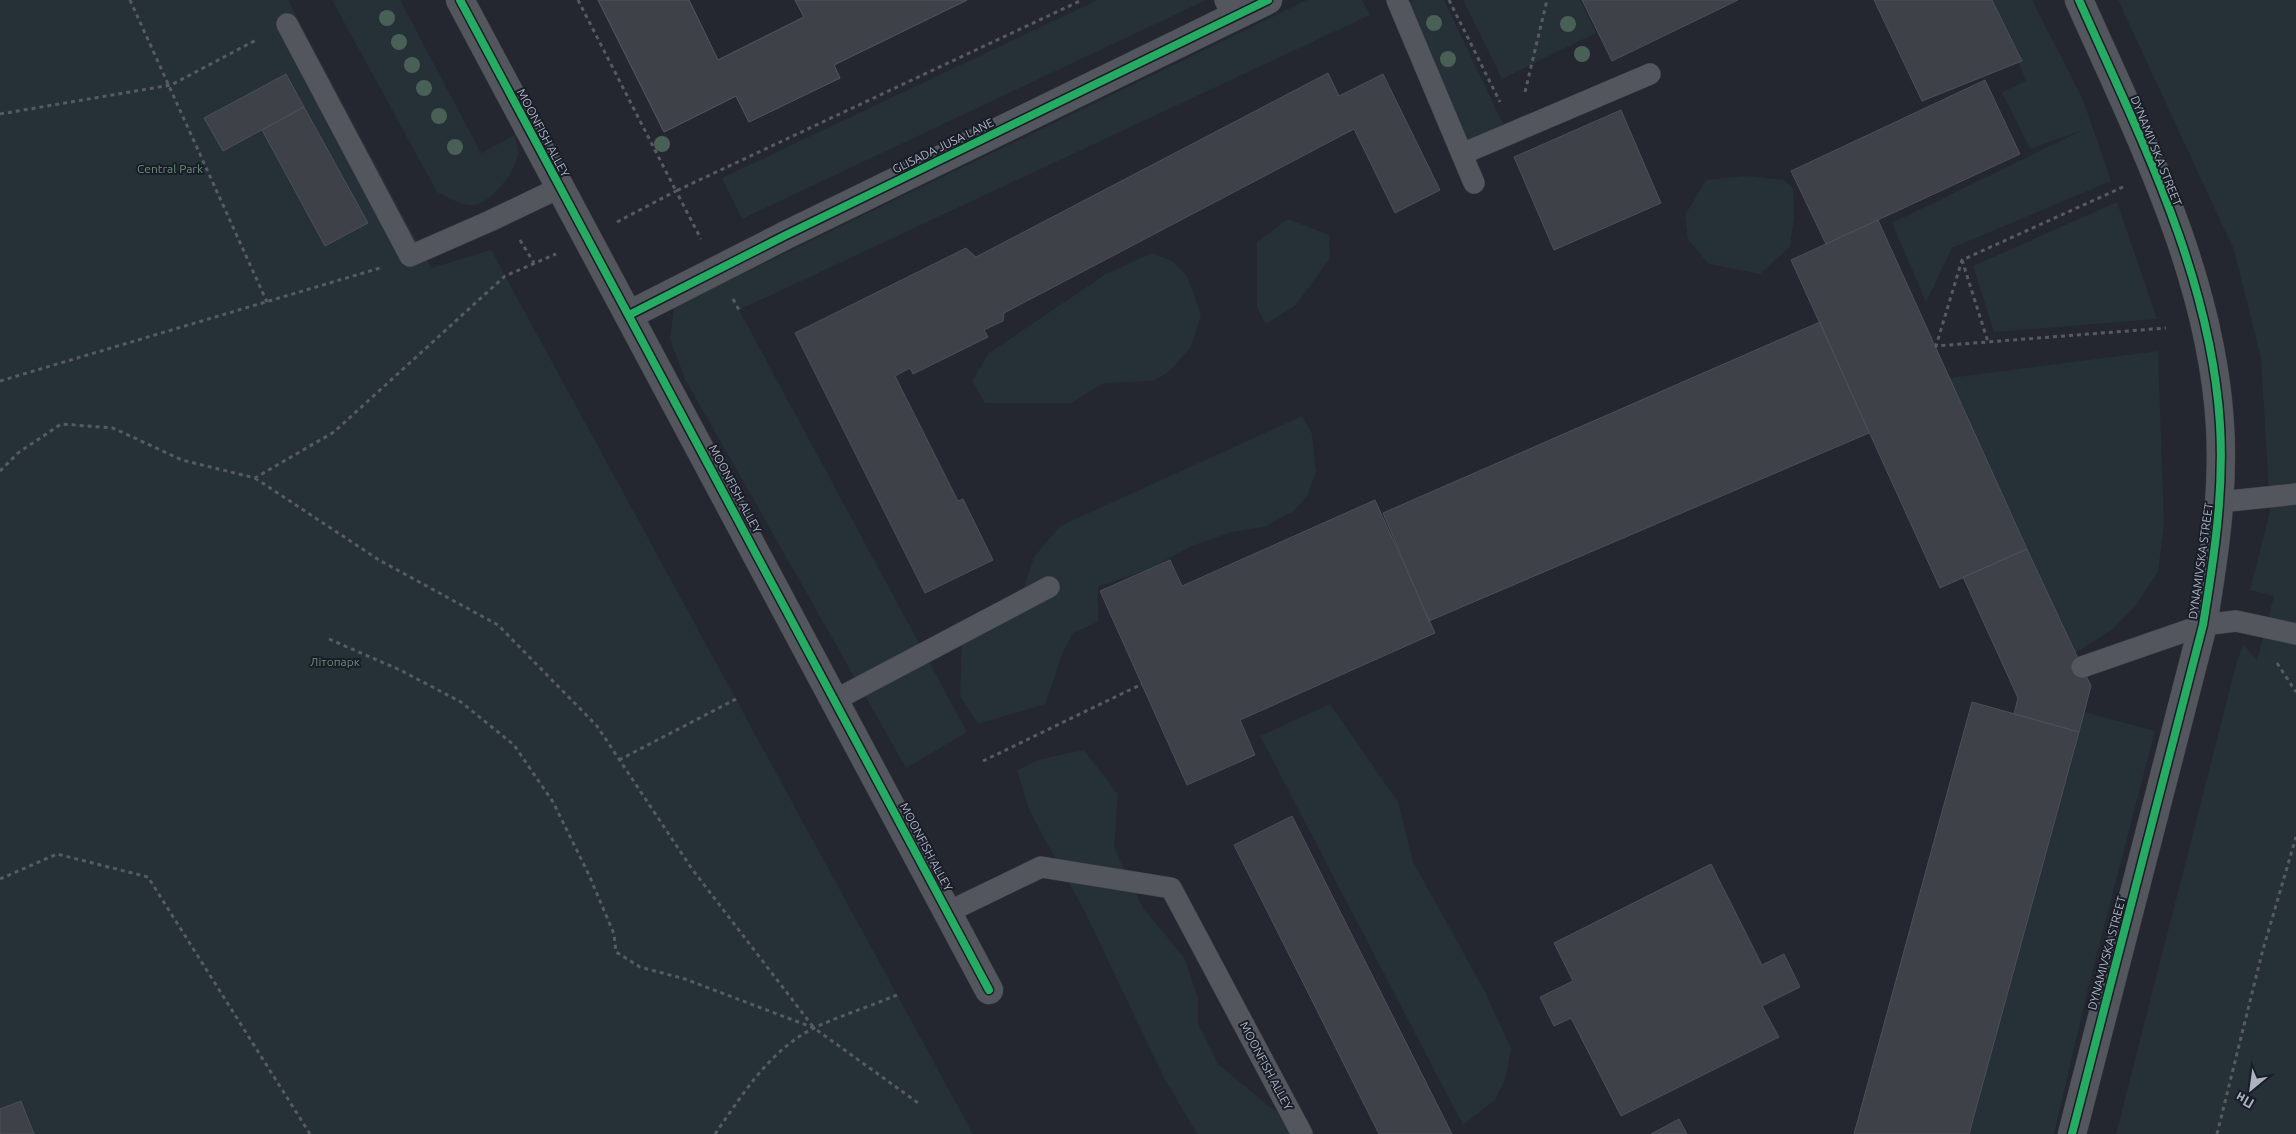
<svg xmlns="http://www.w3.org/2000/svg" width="2296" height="1134" font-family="Ubuntu,sans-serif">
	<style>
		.green { fill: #253136 }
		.building { fill: #3e4148; stroke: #4c4f57 }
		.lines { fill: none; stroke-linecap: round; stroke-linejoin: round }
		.service-casing { stroke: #404248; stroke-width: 22 }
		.minor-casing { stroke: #404248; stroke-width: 29 }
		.tertiary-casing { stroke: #404248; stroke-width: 29 }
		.path { stroke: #585a61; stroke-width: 3; stroke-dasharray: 4 4; stroke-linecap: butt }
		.service { stroke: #54565d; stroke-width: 21 }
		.minor { stroke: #54565d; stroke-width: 28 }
		.tertiary { stroke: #54565d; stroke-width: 28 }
		.cycleway-casing { stroke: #191d28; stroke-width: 11 }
		.cycleway { stroke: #26ab63; stroke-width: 8 }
		.tree { fill: #496057 }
		.labels { text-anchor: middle; stroke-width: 4; stroke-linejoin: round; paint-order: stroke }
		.street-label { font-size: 12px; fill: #adb2c1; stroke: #191d28 }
		.park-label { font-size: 12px; fill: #678f77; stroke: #191d28 }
	</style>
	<rect width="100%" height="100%" fill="#24272f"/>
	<path class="green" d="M0,0h288l143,268 60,-18 482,884h-973z
		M332,0h68l81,153 34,-18c1,6 4,14 3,19 -2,17 -27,50 -45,51 -12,1 -25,-8 -36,-13z
		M1098,0h108l-464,219 -20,-41z
		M1307,0h55l8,15 -631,295 228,422 -61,36 -221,-389 -15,-40 4,-32z
		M1415,0h29l59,124 -36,17 -63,-136z
		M1463,0h117l16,33 -94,46z
		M1991,0h41l51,100 28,81 -159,67 -26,54 -34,-79 191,-93 -53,19 -28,-57 24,-11z
		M2118,0h178v1134h-180l120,-469 7,-21 14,16 17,-64 -24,-6 20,-79 -9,-153 -27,-108z
		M1747,176l37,4 9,8 1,30 -4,29 -30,27 -51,-10 -21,-24 -3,-25 21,-35z
		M2117,202l40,117 -163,13 -21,-66z
		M1288,219l41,16 1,23 -34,47 -30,19 -9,-16v-66z
		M1152,253l20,8 15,15 14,39 -10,32 -21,24 -16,10 -50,2 -33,20h-86l-13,-22 17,-28 117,-79z
		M2158,351l6,174 -6,46 -21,33 -24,25 -38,24 -126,-275z
		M1302,416l10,18 4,38 -9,24 -13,15 -30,16 -32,5 -40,14 -43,23 -51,18v35l-25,11 -10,19 -18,52 -67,20 -18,-28 2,-58 55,-29 17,-52 26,-31z
		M1330,704l68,98 15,60 71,128 27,58 -5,29 -11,23 -32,25 -203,-389z
		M2084,712l71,19 -65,249 -36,154h-85z
		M1084,750l34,44 -4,54 29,60 41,49 14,41v26l20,40 53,44 41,26h-115l-34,-58 -77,-162 -57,-104 -12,-40 24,-11z"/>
	<path class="building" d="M598,0h91l29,60 86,-43 -9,-17h172l-133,65 6,13 -91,44 -13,-26 -72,36z
		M598,0h91l29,60 86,-43 -9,-17h172l-133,65 6,13 -91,44 -13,-26 -72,36z
		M1582,0h156l-126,61z
		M1874,0h118l30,61 -100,40z
		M1328,73l11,23 44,-22 57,116 -45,23 -41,-84 -350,184 -1,8 -19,9 4,7 -75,37 -3,-6 -15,8 63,125 5,-2 30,61 -68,33 -130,-260 171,-85 10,9z
		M286,74l18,33 -81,44 -19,-33z
		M1985,80l35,74 -194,90 -35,-73z
		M304,107l64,116 -43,23 -63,-116z
		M1621,110l40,93 -107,47 -40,-93z
		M1878,220l149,329 -87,39 -149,-328z
		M1820,322l49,111 -440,188 -46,-108z
		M1375,500l60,133 -195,87 15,35 -68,30 -87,-194 70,-31 12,26z
		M2027,549l64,137 -12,46 -65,-18 4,-16 -55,-121z
		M1972,702l107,30 -110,402h-115z
		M1292,816l160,318h-73l-145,-289z
		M1711,864l51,101 22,-11 16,33 -38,19 17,31 -158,79 -50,-98 -17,8 -14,-29 33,-16 -19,-38z
		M21,1101l13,33h-34v-25z
		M1679,1119l8,15h-36z"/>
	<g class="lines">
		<defs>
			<path id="service" d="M1225,0l8,17
				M1397,0l77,183
				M287,24l123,232 80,-35 69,-33
				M1462,154l188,-80
				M2220,502l76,-8
				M2082,667l121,-42 33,-4 60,13
				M835,700l214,-113
				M948,912l93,-45 130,21 131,246"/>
			<path id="minor" d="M460,0l529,990
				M629,315l157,-80 482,-235"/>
			<path id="tertiary" d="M2072,1134l131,-509c11,-67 21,-132 17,-200 -9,-150 -81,-290 -141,-425"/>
		</defs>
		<use href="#service" class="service-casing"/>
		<use href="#minor" class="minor-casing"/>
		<use href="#tertiary" class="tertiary-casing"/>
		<path class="path" d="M130,0l137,302
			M578,0l98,191 406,-191
			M1449,0l51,102
			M1525,92l22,-92
			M0,114l171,-29 87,-46
			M2123,187l-161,73 -26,86 230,-18
			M617,222l59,-31 25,48
			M520,240l14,23
			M1962,260l26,82
			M733,299l6,11
			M0,381l380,-113
			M0,471l18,-18 43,-29 52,4 69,32 73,18 79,-46 171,-156 51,-22
			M255,478l124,82 119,65 99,101 95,143 122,159
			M329,639l71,31 61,32 53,43 39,57 36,73 25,59 2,18 24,15 45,12 129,49 107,77
			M2277,663l19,29
			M619,760l117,-61
			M983,761l159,-77
			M0,879l57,-25 91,23 162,257
			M715,1134c28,-40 55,-85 101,-107 26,-12 55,-21 81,-32
			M2217,1134l45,-181 34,-116"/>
		<use href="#service" class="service"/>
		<use href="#minor" class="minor"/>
		<use href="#tertiary" class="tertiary"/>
		<defs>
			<path id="cycleway" d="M460,0l529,990
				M629,315l157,-80 482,-235
				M2072,1134l131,-509c11,-67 21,-132 17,-200 -9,-150 -81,-290 -141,-425"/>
		</defs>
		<use href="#cycleway" class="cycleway-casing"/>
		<use href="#cycleway" class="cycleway"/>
	</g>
	<g class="tree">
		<circle cx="387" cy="18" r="8"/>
		<circle cx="1434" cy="23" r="8"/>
		<circle cx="1568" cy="24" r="8"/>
		<circle cx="399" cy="42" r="8"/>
		<circle cx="1582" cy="54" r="8"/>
		<circle cx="1448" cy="59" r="8"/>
		<circle cx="412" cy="65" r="8"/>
		<circle cx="424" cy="88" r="8"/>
		<circle cx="439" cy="116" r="8"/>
		<circle cx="662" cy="144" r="8"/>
		<circle cx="455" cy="147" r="8"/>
	</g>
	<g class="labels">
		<g class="street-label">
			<text transform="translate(543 133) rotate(62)" y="4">MOONFISH ALLEY</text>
			<text transform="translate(943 146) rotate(-26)" y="4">GLISADA JUSA LANE</text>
			<text transform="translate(2156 151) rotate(68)" y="4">DYNAMIVSKA STREET</text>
			<text transform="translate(735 489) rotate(62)" y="4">MOONFISH ALLEY</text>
			<text transform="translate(2201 561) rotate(-82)" y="4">DYNAMIVSKA STREET</text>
			<text transform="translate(926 847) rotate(62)" y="4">MOONFISH ALLEY</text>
			<text transform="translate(2107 953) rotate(-75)" y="4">DYNAMIVSKA STREET</text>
			<text transform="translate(1266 1066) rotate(62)" y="4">MOONFISH ALLEY</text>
		</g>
		<g class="park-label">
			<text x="170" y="173">Central Park</text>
			<text x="335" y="666">Літопарк</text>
		</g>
	</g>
	<g transform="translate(2251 1089) rotate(209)" stroke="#191d28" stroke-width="4" paint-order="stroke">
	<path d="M0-4L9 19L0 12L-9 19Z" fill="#adb2c1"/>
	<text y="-8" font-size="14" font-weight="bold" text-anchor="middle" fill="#adb2c1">Пн</text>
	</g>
</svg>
